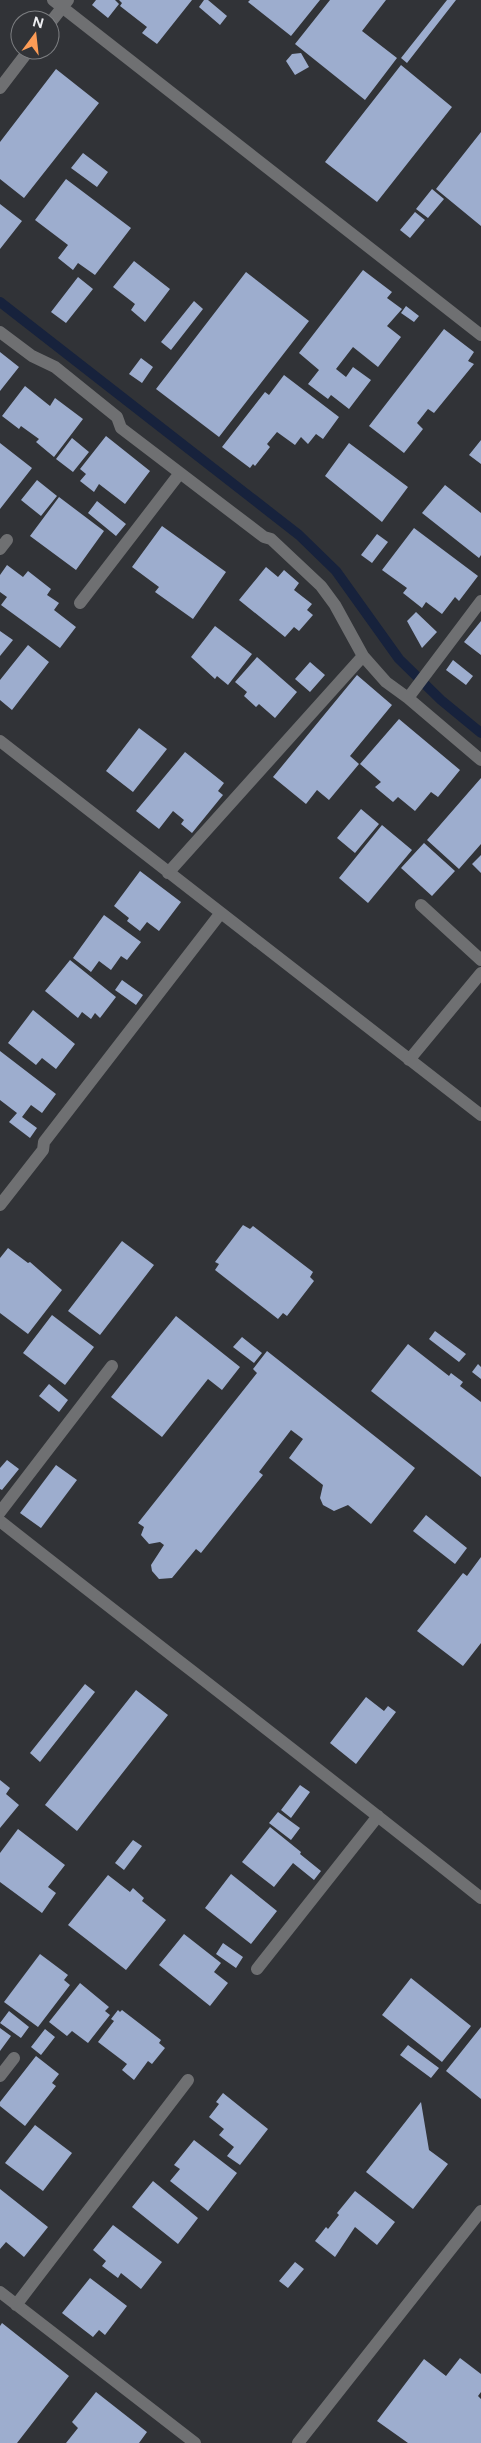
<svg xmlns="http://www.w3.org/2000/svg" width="481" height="2443" font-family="Figtree,sans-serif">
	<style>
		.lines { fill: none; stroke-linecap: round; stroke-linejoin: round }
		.stream { stroke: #17223c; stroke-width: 10 }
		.building { fill: #9dadce }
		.minor { stroke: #6f7072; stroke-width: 12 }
		.tertiary { stroke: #6f7072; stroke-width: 12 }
	</style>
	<rect width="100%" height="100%" fill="#313337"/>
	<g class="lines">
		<path class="stream" d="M0,302l299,233 37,36 63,88 42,41 40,33"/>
	</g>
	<path class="building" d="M96,0h19l4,4 -11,14 -16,-13z
		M119,0h73l-35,44 -15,-11 5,-6 -27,-21 2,-3z
		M204,0h4l19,16 -7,9 -21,-18z
		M250,0h70l-29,36 -43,-34z
		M330,0h56l-24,31 35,27 -32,42 -70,-56z
		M447,0h9l-49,63 -6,-5z
		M301,53l8,14 -14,8 -9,-14 6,-7z
		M401,65l51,42 -75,95 -52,-40z
		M56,69l43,34 -75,95 -24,-19v-37z
		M481,132v94l-45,-37z
		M83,153l25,19 -11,15 -26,-19z
		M66,179l65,49 -36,47 -17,-12 -5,7 -15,-12 10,-13 -33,-25z
		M432,189l12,10 -16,19 -12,-9z
		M0,204l22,17 -22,28z
		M415,212l10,8 -15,18 -10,-8z
		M134,261l36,28 -25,33 -14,-12 4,-6 -22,-17z
		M363,270l29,22 -5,6 15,11 -15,17 14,11 -23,30 -25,-20 -17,22 10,8 7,-10 18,13 -22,29 -18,-14 -3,4 -20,-15 11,-14 -20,-17z
		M246,272l63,49 -90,116 -63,-48z
		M78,277l15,12 -27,34 -15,-11z
		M194,301l9,8 -32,41 -10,-8z
		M406,306l13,10 -5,6 -13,-9z
		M444,329l30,23 -6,9 6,3 -40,49 -6,-4 -11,14 6,6 -19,24 -35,-27z
		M0,352l19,15 -19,24z
		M141,358l12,9 -11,16 -13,-9z
		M284,375l55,42 -16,22 -7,-5 -8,10 -7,-7 -6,8 -18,-13 -10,12 3,3 -15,19 -2,-2 -3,4 -28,-21 43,-55 4,3z
		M25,386l25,20 5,-8 28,21 -29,38 -18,-15 3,-3 -18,-13 -2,3 -17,-13z
		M106,436l44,35 -25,33 -26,-20 -5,8 -14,-11 6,-7 -6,-5z
		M72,438l17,14 -16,20 -17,-13z
		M481,440v24l-12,-9z
		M0,443l32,25 -32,41z
		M349,443l59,44 -26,35 -57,-46z
		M37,480l20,16 -16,20 -20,-16z
		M445,485l36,28v42l-2,3 -57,-45z
		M59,497l45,34 -28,39 -46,-34z
		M97,501l29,23 -10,12 -28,-23z
		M162,526l64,46 -33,47 -38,-27 4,-5 -27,-20z
		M414,528l64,48 -19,25 -4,-4 -13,17 -16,-12 -4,6 -19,-15 4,-5 -25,-18z
		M377,534l11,8 -16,21 -11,-8z
		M7,565l16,12 5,-6 23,18 -4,6 12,8 -5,7 22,17 -16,21 -59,-43 6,-8 -7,-5v-17z
		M266,567l12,10 6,-7 15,13 -5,7 18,14 -5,6 6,5 -14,16 -5,-4 -9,10 -46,-37z
		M416,612l21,20 -15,16 -15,-27z
		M481,621v34l-17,-13z
		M215,626l37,28 -24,31 -11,-9 -2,3 -24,-22z
		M0,631l13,9 -13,16z
		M28,645l21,17 -37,48 -12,-10v-20z
		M257,657l40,35 -22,26 -16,-14 -3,3 -12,-11 3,-4 -12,-10z
		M453,660l20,16 -7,9 -20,-15z
		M310,662l15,13 -15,17 -15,-13z
		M357,675l35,30 -42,51 9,8 -30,36 -12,-10 -11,14 -33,-27z
		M399,719l61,51 -22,27 -7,-5 -16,19 -17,-14 -5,5 -18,-15 6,-5 -21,-18z
		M139,728l28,21 -34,43 -27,-21z
		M185,752l39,31 -6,8 5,4 -31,38 -11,-9 3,-4 -11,-9 -14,18 -23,-18z
		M481,778v66l-22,25 -32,-29z
		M361,809l18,15 -24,29 -18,-15z
		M382,825l30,25 -44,53 -29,-25z
		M424,843l31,28 -23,25 -31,-28z
		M481,855v18l-9,-9z
		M140,871l41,31 -22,29 -12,-9 -7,9 -13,-10 2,-3 -15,-12z
		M104,915l37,27 -14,18 -6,-4 -10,14 -12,-9 -8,11 -18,-14z
		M70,960l46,37 -16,21 -5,-5 -4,6 -9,-7 -4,6 -33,-27z
		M122,980l21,15 -7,10 -21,-15z
		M33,1010l42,34 -19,25 -14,-11 -6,7 -28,-22z
		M0,1051l56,43 -14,19 -11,-8 -9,12 15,11 -7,10 -21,-16 8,-9 -17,-13z
		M243,1225l7,4 3,-3 60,46 -3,5 4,4 -27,35 -4,-3 -5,6 -63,-49 4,-6 -4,-2z
		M122,1241l32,24 -54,70 -32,-24z
		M8,1248l20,15 2,-1 32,28 -34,44 -28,-21v-55z
		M52,1315l42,32 -29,38 -42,-32z
		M176,1316l64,51 -18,23 -14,-11 -46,58 -51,-40z
		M435,1331l31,23 -7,8 -30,-23z
		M242,1337l20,16 -8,10 -21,-16z
		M408,1344l41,32 2,-3 12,9 -3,4 21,16v75l-110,-86z
		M267,1351l148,117 -44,56 -23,-19 -14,6 -11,-6 -3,-7 3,-13 -34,-27 14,-19 -12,-9 -32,42 4,3 -62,78 -5,-4 -24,29 -13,1 -7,-8 -1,-6 13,-20 -4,-3 -11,2 -8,-9 3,-8 -6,-4 119,-150 -4,-4z
		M478,1364l3,3v12l-9,-7z
		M49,1384l19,16 -9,12 -20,-16z
		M7,1460l12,9 -17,21 -2,-1v-21z
		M56,1465l21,15 -36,48 -21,-15z
		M426,1515l41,33 -12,16 -42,-33z
		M481,1557v86l-18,23 -46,-35 46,-58 4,3z
		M85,1684l10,8 -55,70 -10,-9z
		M136,1690l32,25 -91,116 -32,-26z
		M366,1697l18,14 4,-5 8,6 -40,52 -26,-21z
		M0,1780l10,8 -4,6 13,11 -19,23z
		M300,1785l10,7 -19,26 -10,-8z
		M278,1812l22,16 -9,12 -22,-17z
		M270,1827l31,25 -1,2 21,17 -7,9 -21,-17 -19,24 -32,-25z
		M18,1829l47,36 -17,22 8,6 -14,20 -42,-31v-29z
		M133,1840l9,6 -18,24 -9,-7z
		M231,1874l46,37 -26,33 -46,-36z
		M108,1875l22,17 3,-4 11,10 -2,3 24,19 -40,50 -58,-45z
		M184,1934l37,29 -7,9 14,11 -18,23 -51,-41z
		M223,1943l20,14 -7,11 -20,-14z
		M40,1954l28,21 -4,5 6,5 -32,42 -34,-25z
		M411,1978l60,48 -29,36 -60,-47z
		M80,1983l29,24 -4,4 5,4 -22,28 -16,-12 -5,5 -18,-14z
		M118,2010l2,2 2,-2 39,30 -2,3 6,5 -13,16 -4,-3 -14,19 -12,-10 5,-6 -29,-22 16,-21 -3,-2z
		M9,2011l20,16 -8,11 -21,-15z
		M481,2027v72l-35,-28z
		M0,2028l11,8 -11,15z
		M45,2029l10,8 -14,18 -10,-8z
		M408,2045l31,23 -8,10 -31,-23z
		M36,2056l23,18 -7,9 4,3 -31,40 -25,-20v-4z
		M223,2093l45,36 -28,36 -13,-9 7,-9 -15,-12 5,-6 -15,-12 10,-13 -3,-2z
		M421,2102l8,48 19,14 -35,45 -47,-37z
		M35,2125l37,28 -29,38 -38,-28z
		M194,2140l43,33 -29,38 -38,-30 10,-12 -6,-4z
		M153,2181l45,37 -20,26 -46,-37z
		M0,2189l48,38 -24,30 -18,-15 -6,7z
		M355,2191l40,31 -18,23 -22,-18 -20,30 -20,-16 11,-14 2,2 11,-14 -2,-2z
		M113,2225l49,37 -21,27 -20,-16 -3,5 -16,-12 4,-5 -13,-11z
		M295,2262l9,7 -16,19 -9,-7z
		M90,2278l37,28 -22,29 -6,-5 -6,7 -31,-24z
		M2,2323l67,53 -52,67h-17v-117z
		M460,2358l21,16v18l-3,4 3,3v44h-73l-31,-22 47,-62 22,17z
		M96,2392l51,40 -8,11h-73l12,-15 -6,-6z"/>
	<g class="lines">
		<path class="minor" d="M53,0l428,335
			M50,23l18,-23
			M0,88l29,-38
			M0,332l32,24 23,11 62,50 4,11 143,109 7,2 50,47 14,19 28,51 23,26 22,16 73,62
			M0,549l7,-9
			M80,603l100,-130
			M408,698l73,-97
			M0,741l481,374
			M168,873l195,-217
			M421,905l60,55
			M409,1060l72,-87
			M0,1205l43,-55 1,-8 176,-228
			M0,1512l112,-146
			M0,1521c160,126 322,250 481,377
			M257,1969l121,-153
			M0,2076l14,-18
			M0,2292l195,151
			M16,2305l172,-225"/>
		<path class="tertiary" d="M298,2443l183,-232"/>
	</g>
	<g transform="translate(35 35) rotate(15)"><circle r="24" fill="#313337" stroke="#7c7e81"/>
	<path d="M0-4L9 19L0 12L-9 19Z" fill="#fd9c56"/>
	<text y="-8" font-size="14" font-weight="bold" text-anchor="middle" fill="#edeef1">N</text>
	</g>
</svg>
